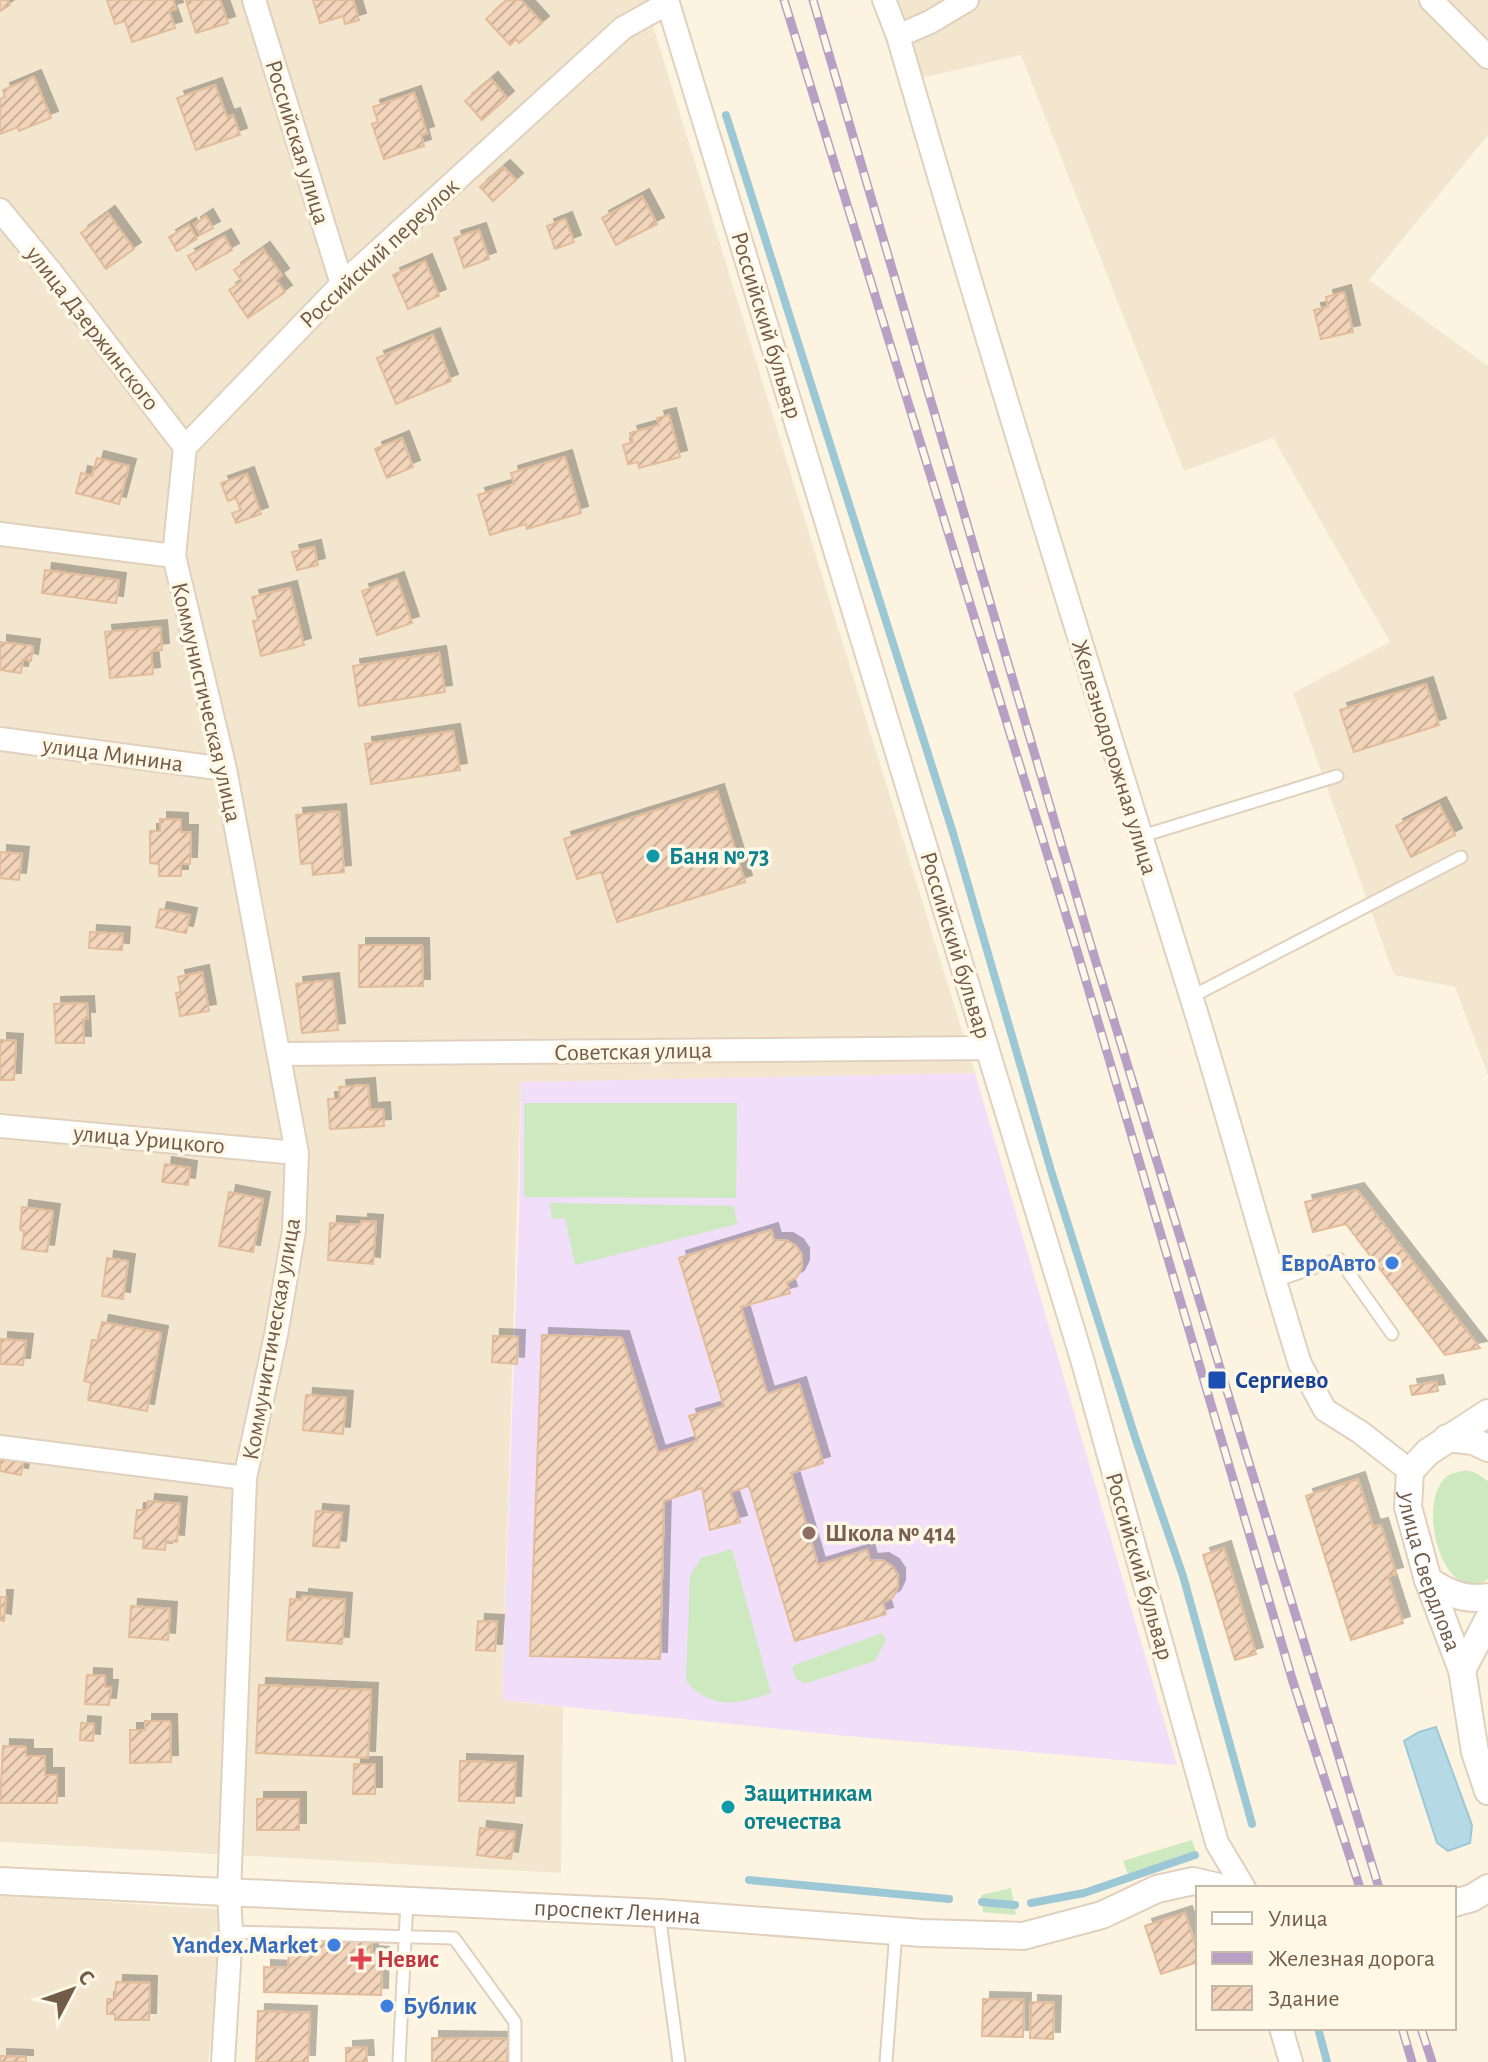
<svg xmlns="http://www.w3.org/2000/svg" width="1488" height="2062" font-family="'Alegreya Sans',sans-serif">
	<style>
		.residential { fill: #f3e6cf }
		.education { fill: #f1def8 }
		.grass { fill: #cde9c0 }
		.water { fill: #b6dae5; stroke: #9cc8d6; stroke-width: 2 }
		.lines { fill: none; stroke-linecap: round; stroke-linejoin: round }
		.stream { stroke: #9cc8d6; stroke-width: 8 }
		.building { fill: url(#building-hatch); stroke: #e3bc99; stroke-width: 2; filter: url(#shadow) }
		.service-casing { stroke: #e0d0bd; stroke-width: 15 }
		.minor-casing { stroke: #e0d0bd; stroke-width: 26 }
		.tertiary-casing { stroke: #e0d0bd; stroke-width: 30 }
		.service { stroke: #fff; stroke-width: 11 }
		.minor { stroke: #fff; stroke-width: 22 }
		.tertiary { stroke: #fff; stroke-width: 26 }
		.rail-casing { stroke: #b7a0c4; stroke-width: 9 }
		.rail { stroke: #fff8e7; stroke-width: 6; stroke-dasharray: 18; stroke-linecap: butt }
		.culture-dot { fill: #0f9aa8; stroke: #fff8e7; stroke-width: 3 }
		.shop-dot { fill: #3f7fe0; stroke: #fff8e7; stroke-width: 3 }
		.transit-dot { fill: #1a4fb4; stroke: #fff8e7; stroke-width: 3 }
		.education-dot { fill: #8d6e63; stroke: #fff8e7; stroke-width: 3 }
		.health-dot { fill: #e0444e; stroke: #fff8e7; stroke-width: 3 }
		.labels { text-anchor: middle; stroke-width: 7; stroke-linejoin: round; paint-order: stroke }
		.street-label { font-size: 24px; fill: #725b48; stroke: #fff8e7 }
		.culture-label { font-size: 24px; font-weight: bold; fill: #0d838f; stroke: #fff8e7; text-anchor: start }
		.shop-label { font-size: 24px; font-weight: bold; fill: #366cbe; stroke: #fff8e7; text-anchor: end }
		.transit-label { font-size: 24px; font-weight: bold; fill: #164399; stroke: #fff8e7; text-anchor: start }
		.education-label { font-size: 24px; font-weight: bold; fill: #785e54; stroke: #fff8e7; text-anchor: start }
		.health-label { font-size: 24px; font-weight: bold; fill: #be3a42; stroke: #fff8e7; text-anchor: start }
	</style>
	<defs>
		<pattern id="building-hatch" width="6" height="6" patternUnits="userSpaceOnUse" patternTransform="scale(2)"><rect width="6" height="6" fill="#f1d4b9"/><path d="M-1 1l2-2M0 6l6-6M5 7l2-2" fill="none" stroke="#c8af98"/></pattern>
		<filter id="shadow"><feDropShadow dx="7" dy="-7" stdDeviation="0" flood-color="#0004"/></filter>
	</defs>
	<rect width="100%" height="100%" fill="#fcf4e1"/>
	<path class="residential" d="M0,0h645l330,1073 -454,9 -19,618 61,7 -2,166 -561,-31z
		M878,0h610v135l-119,145 119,86v709l-33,-88 -61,-12 -101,-282 97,-51 -117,-204 -89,33 -163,-416 -118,27z
		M0,1895l230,15 -22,152h-208z"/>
	<path class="education" d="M975,1073l202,692 -340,-30 -335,-35 17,-485 2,-133z"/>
	<path class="grass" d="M524,1103h213l-1,95 -212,-1z
		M550,1203l184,3 3,18 -162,41 -10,-47 -13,1z
		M1465,1470l11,3 12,8v98c-44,30 -74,-75 -41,-103 5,-3 13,-4 18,-6z
		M732,1549l39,144c-34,11 -58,18 -85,-12l4,-105 11,-18z
		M882,1633l4,7 -11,21 -68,22c-11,-1 -13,-7 -15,-17z
		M1192,1840l6,18 -68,22 -7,-19z
		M1011,1888l5,27 -33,-3 -2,-17z"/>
	<path class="water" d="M1436,1727l36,98 -2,18 -22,8 -11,-8 -33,-102 15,-9z"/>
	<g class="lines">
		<path class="stream" d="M726,115l227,718 99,341 83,263 48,139 69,248
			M749,1880l200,19
			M982,1902l33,3
			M1031,1903l53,-10 111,-38
			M1318,2028l9,34"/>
	</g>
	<path class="building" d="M0,0h7l3,5 -10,6z
		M107,0h66l3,9 -7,2 6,17 -43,14 -7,-21 -10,3z
		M190,0h30l8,23 -32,10 -10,-32z
		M313,0h40l6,20 -14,4 -2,-8 -23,7z
		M507,0h14l21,23 -23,20 -3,-4 -6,6 -24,-26z
		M34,77l17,41 -32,13 -1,-4 -18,7v-35l5,-2 -2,-7z
		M491,79l16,19 -25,22 -17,-19z
		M215,85l12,32 6,-2 7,20 -44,15 -19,-52z
		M414,93l13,40 -6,2 3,11 -40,13 -12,-35 6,-2 -5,-15z
		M503,167l13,13 -23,21 -13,-14z
		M642,196l15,28 -41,21 -14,-27z
		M108,213l26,36 -28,20 -25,-36z
		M206,216l7,12 -13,7 -6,-11z
		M565,219l9,23 -19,7 -8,-23z
		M189,225l8,14 -20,12 -8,-14z
		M479,230l10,29 -25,9 -10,-30z
		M224,236l8,14 -36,20 -8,-14z
		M263,249l19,26 -6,5 9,12 -37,26 -19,-28 13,-9 -8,-11z
		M425,261l14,35 -31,13 -15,-34z
		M1344,292l9,40 -32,7 -7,-29 14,-3 -2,-10z
		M433,335l18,46 -55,23 -19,-46z
		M669,415l11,42 -41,11 -1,-6 -10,2 -5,-19 10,-3 -3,-9 29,-8 -2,-7z
		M402,438l11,29 -26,11 -12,-29z
		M565,457l16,56 -54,16 -1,-5 -36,11 -12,-40 36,-11 -3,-11z
		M97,458l32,8 -10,38 -43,-11 5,-20 11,3z
		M247,474l14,40 -25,9 -4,-10 9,-3 -5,-12 -8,3 -7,-18z
		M314,547l4,18 -21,5 -5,-18z
		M45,570l74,10 -3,23 -74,-10z
		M397,579l15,44 -35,12 -15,-44z
		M290,588l14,57 -43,11 -8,-35 5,-1 -6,-23z
		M160,627l2,23 -11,1 2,23 -43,4 -5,-46z
		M0,642l33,4 -2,15 -8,-2 -2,14 -21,-3z
		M439,653l6,39 -86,14 -6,-40z
		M1426,684l13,41 -85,27 -14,-42z
		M453,731l7,39 -89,14 -6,-40z
		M717,791l28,91 -128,40 -16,-50 -24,7 -13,-40z
		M1439,804l16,31 -44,22 -15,-31z
		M339,811l5,61 -31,3 -1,-12 -11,1 -5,-49z
		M160,819l21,1v12h10l-1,32h-9v12h-22v-12l-9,-1v-32h10z
		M0,852l22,2 -3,26 -19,-2z
		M160,909l30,6 -4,18 -30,-6z
		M90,932l33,2 -1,16 -33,-2z
		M359,945h63l1,41 -64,1z
		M202,972l7,39 -29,5 -4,-23 5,-1 -3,-15z
		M332,980l6,50 -36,3 -6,-49z
		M87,1003l1,16h-5l1,24h-28l-2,-39z
		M0,1040l16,1 -2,39h-14z
		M368,1085l2,25 13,-1 1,17 -54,3 -2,-30h12l-1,-12z
		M165,1164l25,4 -2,17 -26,-3z
		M1357,1190l123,158 -35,7 -99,-131 -33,8 -8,-30z
		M229,1192l34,7 -10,53 -34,-6z
		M22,1207l31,4 -6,41 -25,-3 2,-18 -4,-1z
		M361,1221l15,1 -3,42 -45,-4 2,-37 31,2z
		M771,1230l3,10h12l10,6 6,9v12l-5,10 -10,6 3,10 -49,14 26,87 32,-10 24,79 -32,10 27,92 49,-15 3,11 12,-1 10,6 6,9v12l-5,10 -10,6 3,11 -91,27 -46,-155 -19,6 10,30 -30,8 -8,-42 -38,13 -4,158 -130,-3 12,-321 80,3 36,115 39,-12 -8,-25 35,-10 -45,-148z
		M107,1258l21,3 -5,38 -21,-3z
		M102,1322l59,11 -14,78 -59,-11 3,-17 -7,-2 8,-41 6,1z
		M493,1336l25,1 -1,27 -25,-2z
		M1,1339l25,2 -3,24 -23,-1z
		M1436,1382l2,9 -26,4 -2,-9z
		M306,1395l40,3 -3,36 -40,-4z
		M0,1456l24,3 -3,16 -21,-4z
		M1358,1479l15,48 8,-2 15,49 -8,2 15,47 -52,17 -45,-144z
		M148,1501l32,3 -3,38 -11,-1 -1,9 -22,-2 1,-9 -10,-1 3,-28h10z
		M316,1511l26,2 -3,35 -26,-2z
		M1224,1548l32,106 -21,6 -32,-105z
		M302,1596l43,4 -3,44 -55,-4 3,-41 12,1z
		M0,1597h6l-2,24 -4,-1z
		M131,1606l39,3 -2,31 -39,-3z
		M478,1621l19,1 -2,29 -19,-1z
		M87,1675l18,1v11h6l-2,18 -24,-1z
		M259,1685l112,5 -3,68 -112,-5z
		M145,1721h25l1,41 -41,1v-33h15z
		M81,1723l13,1 -1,17 -13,-1z
		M3,1746l23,1v9h19v19h12v28h-57z
		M460,1761l56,2 -2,40 -55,-2z
		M354,1764h21v30h-22z
		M257,1799h42v31h-42z
		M480,1828l35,4 -4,27 -34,-4z
		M1185,1913l13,40v9l-37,12 -16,-48z
		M302,1936l70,1 -1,16 11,1 -1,41 -117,-3v-25l24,1 1,-17 13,1z
		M116,1982l34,1 -1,37h-34v-6h-8v-15h8z
		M983,1999l41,1 -1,37 -41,-1z
		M1031,2002l23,1 -1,36 -23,-1z
		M258,2011l52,2 -2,49h-52z
		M432,2038l76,1 -1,23h-75z
		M366,2047l1,15h-21v-14z
		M0,2056l26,1v5h-26z"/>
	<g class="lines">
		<defs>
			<path id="service" d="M1139,837l198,-61
				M1191,997l270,-140
				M1275,1281l64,-22 53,75
				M659,1914l20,148
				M231,1932l223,6 61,84v40
				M399,2062l8,-161
				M886,2062l10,-131"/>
			<path id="minor" d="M254,0l88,284
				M667,0l415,1359 135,484 27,45
				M884,0l14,36c93,321 193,640 293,960 38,122 71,246 109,368l25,46 35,22 50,39
				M1431,0l57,57
				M898,36l32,-14 37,-22
				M0,210l51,62 134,175
				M0,534l174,22
				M0,739l225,30
				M279,1054l708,-6
				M0,1126l297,27
				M0,1447l245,31
				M1281,2028l10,34
				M223,2062l8,-130 -2,-39 16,-415 31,-143 18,-105 3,-77 -72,-384 -51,-213 11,-109 157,-163 281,-256 45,-25"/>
			<g id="tertiary">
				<path id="s1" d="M1488,1413l-60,39 -18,19 -2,36 20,73 34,90 13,82 13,39"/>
				<path d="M1447,1438l26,3 15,7"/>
				<path d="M1428,1580c19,13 37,21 60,17"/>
				<path d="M1462,1670l26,-50"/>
				<path id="s2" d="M0,1881l659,32 263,20 101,3 79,-21 55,-26 36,-8 30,7"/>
				<path d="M1454,1903l18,-5 16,-10"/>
			</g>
		</defs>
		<use href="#service" class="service-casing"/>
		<use href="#minor" class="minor-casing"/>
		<use href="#tertiary" class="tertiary-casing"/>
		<use href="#service" class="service"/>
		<use href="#minor" class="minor"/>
		<use href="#tertiary" class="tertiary"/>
		<defs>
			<path id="rail" d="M784,0l294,954 215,728 67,206
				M813,0l279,949 287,939
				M1402,2028l10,34
				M1421,2028l11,34"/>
		</defs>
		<use href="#rail" class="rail-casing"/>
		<use href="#rail" class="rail"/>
	</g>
	<g class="culture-dot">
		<circle cx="653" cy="856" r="8"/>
		<circle cx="728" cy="1807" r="8"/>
	</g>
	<g class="shop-dot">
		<circle cx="1392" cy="1263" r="8"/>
		<circle cx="334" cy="1945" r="8"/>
		<circle cx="387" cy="2006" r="8"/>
	</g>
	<rect class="transit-dot" x="1207" y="1370" width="20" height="20" rx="4"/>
	<circle class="education-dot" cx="809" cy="1533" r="8"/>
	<path class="health-dot" d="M357 1947h8v8h8v8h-8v8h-8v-8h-8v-8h8z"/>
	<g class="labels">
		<g class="street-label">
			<text transform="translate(298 142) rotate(73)" y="8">Российская улица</text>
			<text transform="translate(379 253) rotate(-43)" y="8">Российский переулок</text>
			<text transform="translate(767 325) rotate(73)" y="8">Российский бульвар</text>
			<text transform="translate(93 328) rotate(52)" y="8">улица Дзержинского</text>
			<text transform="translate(207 702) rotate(77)" y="8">Коммунистическая улица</text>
			<text transform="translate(113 754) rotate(8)" y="8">улица Минина</text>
			<text transform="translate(1115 757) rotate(73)" y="8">Железнодорожная улица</text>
			<text transform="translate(956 945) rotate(73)" y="8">Российский бульвар</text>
			<text transform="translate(633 1051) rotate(-1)" y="8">Советская улица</text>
			<text transform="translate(149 1139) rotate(5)" y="8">улица Урицкого</text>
			<text transform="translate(271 1339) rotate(-80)" y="8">Коммунистическая улица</text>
			<text transform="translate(1140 1566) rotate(74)" y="8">Российский бульвар</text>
			<text dy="8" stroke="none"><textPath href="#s1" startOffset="202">улица Свердлова</textPath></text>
			<text dy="8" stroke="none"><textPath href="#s2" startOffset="618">проспект Ленина</textPath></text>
		</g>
		<g class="culture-label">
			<text x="669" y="864">Баня № 73</text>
			<text x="744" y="1801">Защитникам<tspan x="744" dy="28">отечества</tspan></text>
		</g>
		<g class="shop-label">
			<text x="1376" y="1271">ЕвроАвто</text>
			<text x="318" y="1953">Yandex.Market</text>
			<text x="403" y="2014" text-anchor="start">Бублик</text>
		</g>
		<g class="transit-label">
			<text x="1235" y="1388">Сергиево</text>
		</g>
		<g class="education-label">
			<text x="825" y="1541">Школа № 414</text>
		</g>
		<g class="health-label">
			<text x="377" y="1967">Невис</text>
		</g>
	</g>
	<rect x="1196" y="1886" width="260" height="144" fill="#fff8e7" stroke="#c7b9a7" stroke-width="2"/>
	<rect x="1212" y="1912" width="40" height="12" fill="#ffffff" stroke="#c7b9a7" stroke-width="2"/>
	<text x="1268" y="1926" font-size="24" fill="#725b48">Улица</text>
	<rect x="1212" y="1952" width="40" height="12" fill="#b7a0c4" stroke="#c7b9a7" stroke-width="2"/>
	<text x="1268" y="1966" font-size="24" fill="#725b48">Железная дорога</text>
	<rect x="1212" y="1986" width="40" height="24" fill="url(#building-hatch)" stroke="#c7b9a7" stroke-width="2"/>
	<text x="1268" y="2006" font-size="24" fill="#725b48">Здание</text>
	<g transform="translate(72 1990) rotate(49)" stroke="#fff8e7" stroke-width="6" paint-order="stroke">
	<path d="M0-6L14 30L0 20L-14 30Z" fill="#725b48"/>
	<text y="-12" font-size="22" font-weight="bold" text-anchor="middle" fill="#725b48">С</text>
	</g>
</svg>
